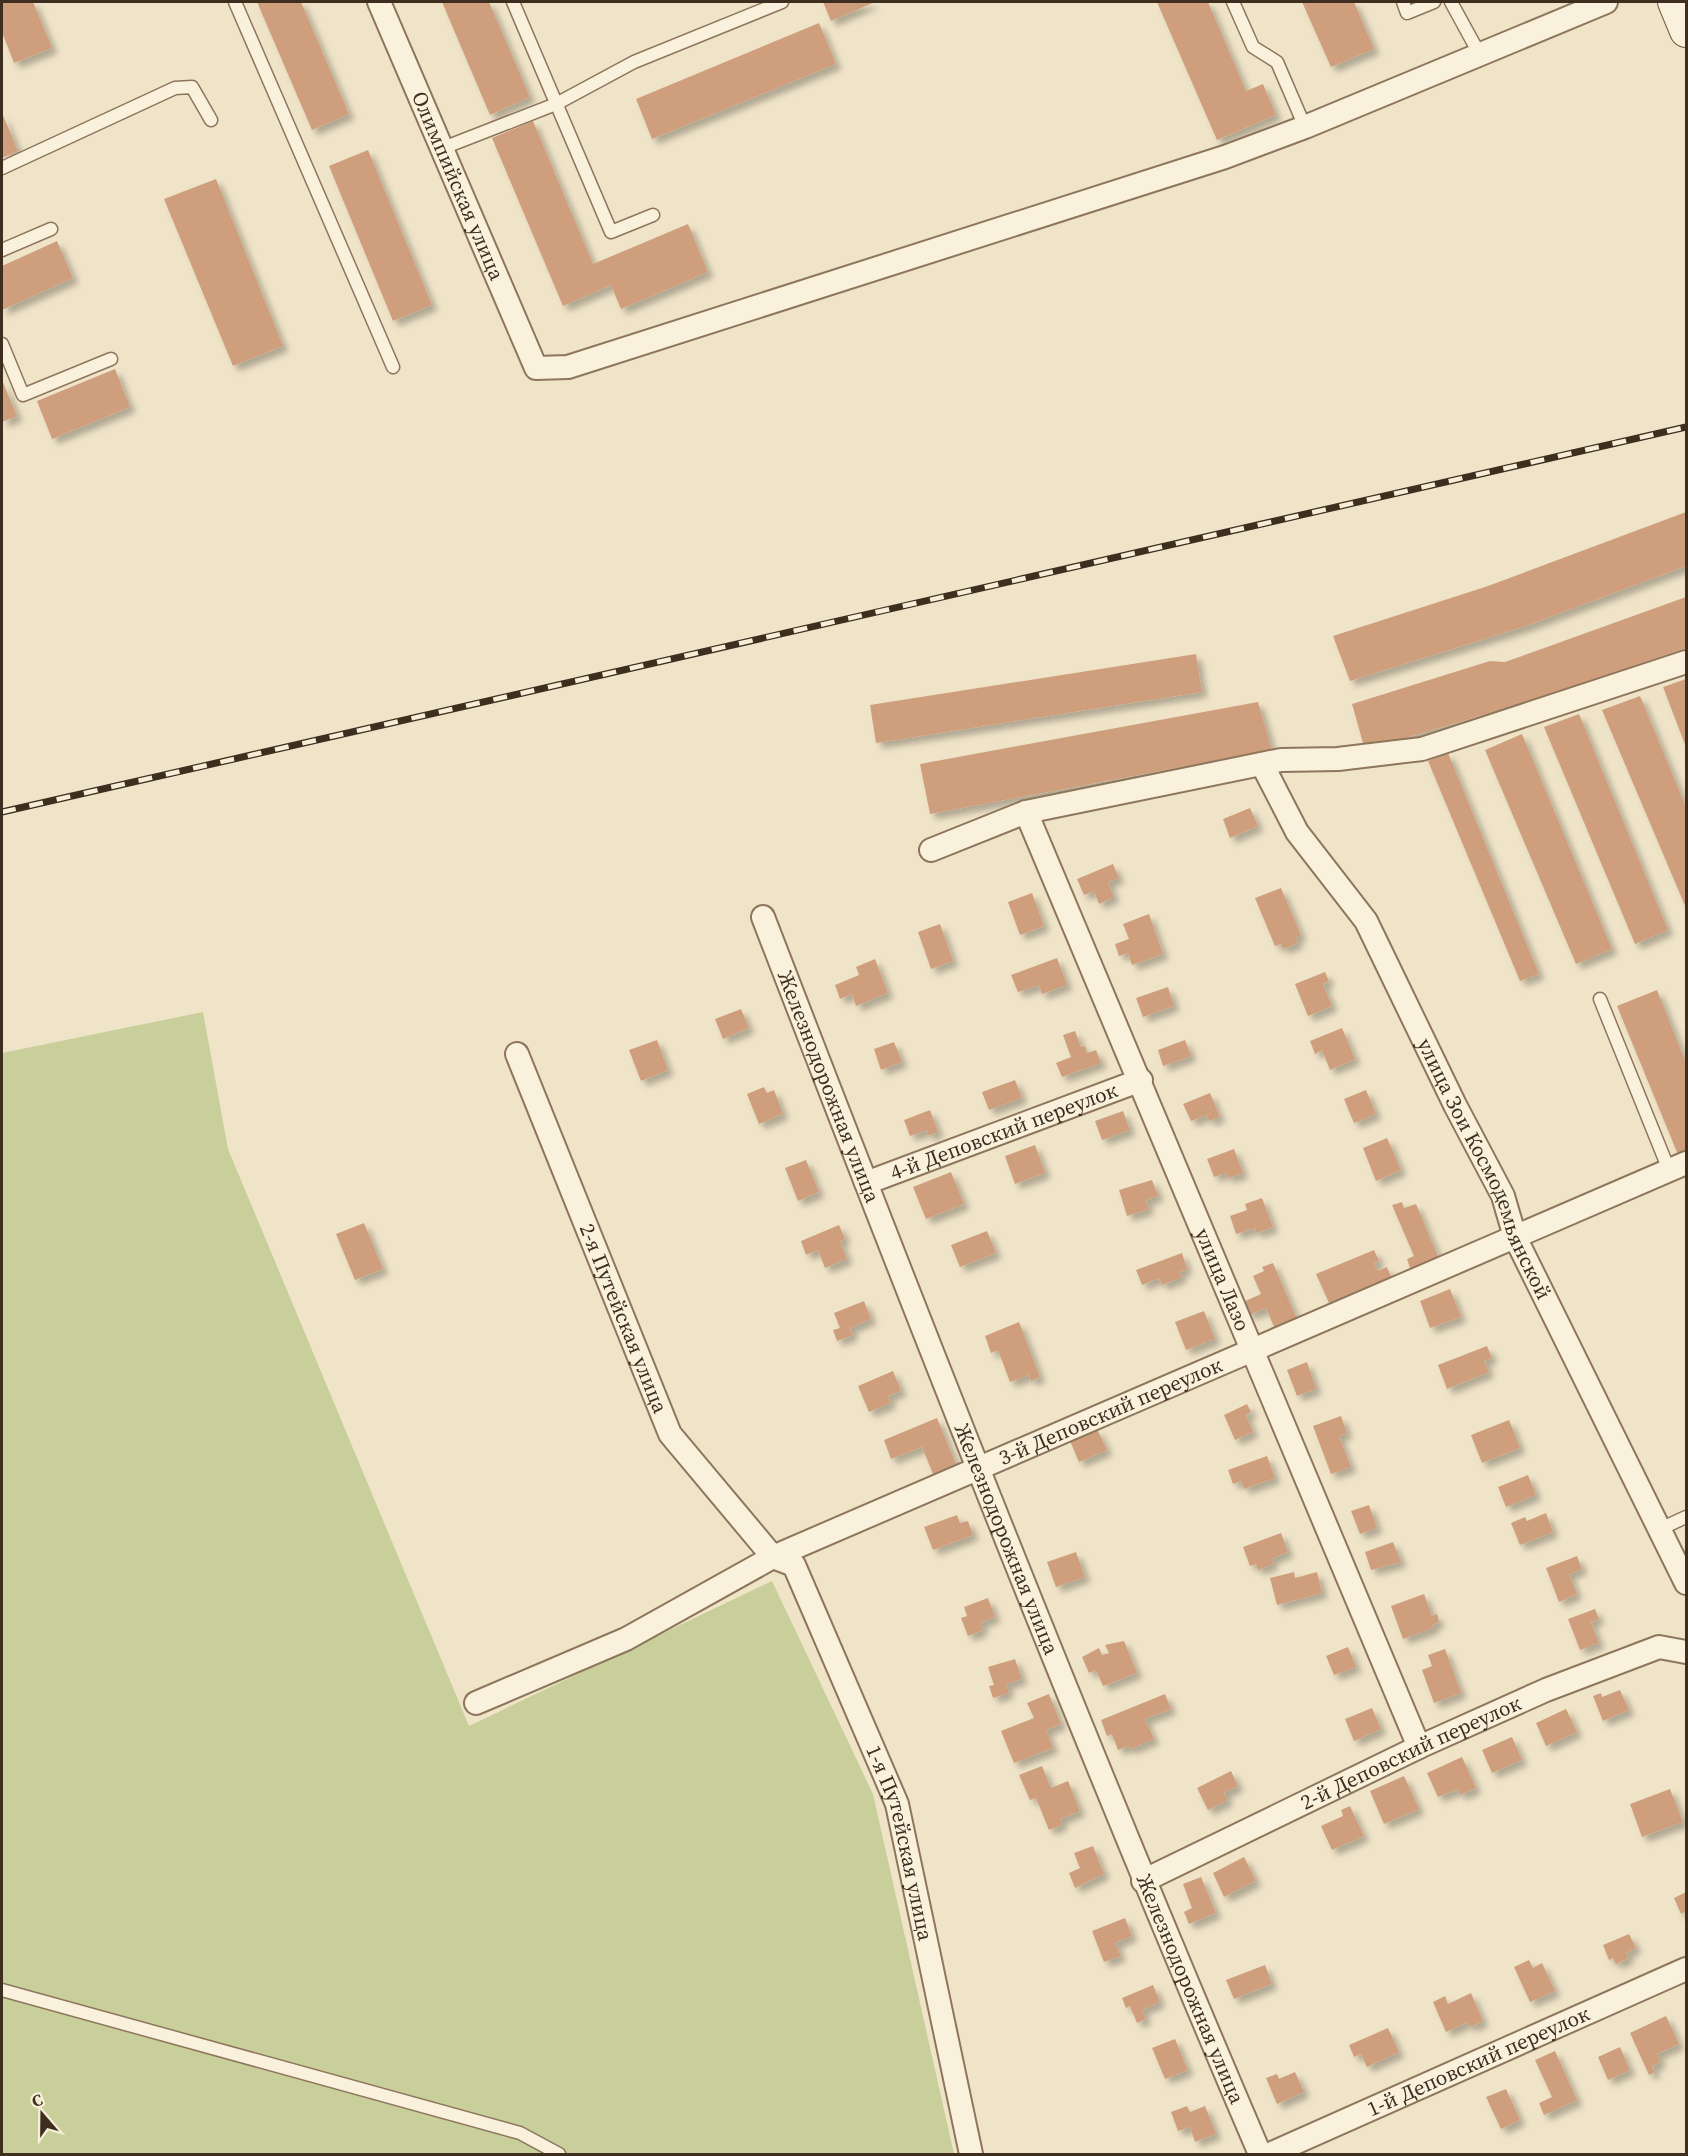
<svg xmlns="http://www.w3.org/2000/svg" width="1688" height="2156" font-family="'Source Serif 4',serif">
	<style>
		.green { fill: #c9cf9b }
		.building { fill: #cf9f7d; filter: url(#shadow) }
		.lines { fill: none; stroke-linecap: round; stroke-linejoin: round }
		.service-casing { stroke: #8d765c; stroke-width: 15 }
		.minor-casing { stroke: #8d765c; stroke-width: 26 }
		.secondary-casing { stroke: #6f573f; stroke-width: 34 }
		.service { stroke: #faf1dc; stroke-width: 12 }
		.minor { stroke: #faf1dc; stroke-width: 22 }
		.secondary { stroke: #faf1dc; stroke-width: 32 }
		.rail-casing { stroke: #3d2e20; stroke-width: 7 }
		.rail { stroke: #f7eed8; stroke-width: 4.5; stroke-dasharray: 14; stroke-linecap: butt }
		.labels { text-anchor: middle; stroke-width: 4.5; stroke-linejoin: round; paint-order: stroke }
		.street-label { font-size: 21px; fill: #3d2e20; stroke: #f7eed8 }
	</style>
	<defs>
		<filter id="shadow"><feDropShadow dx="5.5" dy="5.5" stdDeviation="3" flood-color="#0004"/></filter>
	</defs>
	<rect width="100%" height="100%" fill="#f0e4c8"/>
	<path class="green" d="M203,1012l25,137 241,577 303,-145 101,213 81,360h-952v-1101z"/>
	<path class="building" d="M2,2h31l19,46 -38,15 -12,-31z
		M257,2h44l48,112 -37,16z
		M442,2h47l41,95 -40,18z
		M823,2h52l-44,19z
		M1157,2h51l38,89 17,-7 13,31 -59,25z
		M1302,2h52l20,47 -43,18z
		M819,23l17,41 -184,75 -16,-40z
		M2,113l16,38 -16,7z
		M533,121l60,143 95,-40 20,48 -87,37 -10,-24 -48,21 -71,-168z
		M368,150l64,155 -39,16 -64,-155z
		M216,179l67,167 -50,20 -69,-167z
		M57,241l16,37 -71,32v-44z
		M115,369l15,38 -78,32 -15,-38z
		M2,380l15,36 -15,6z
		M1686,512v54l-163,61 -173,54 -17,-45 155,-50z
		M1686,597v51l-156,53 -165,49 -13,-46 138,-43 15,1z
		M1196,654l6,38 -326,51 -6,-38z
		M1686,679v68l-23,-60z
		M1640,696l46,111v101l-84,-198z
		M1258,702l14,48 -342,64 -10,-50z
		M1579,714l89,216 -33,14 -91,-217z
		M1522,734l90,215 -36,15 -91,-214z
		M1448,753l91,221 -19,7 -92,-220z
		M1250,808l8,18 -28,12 -7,-19z
		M1113,864l6,14 -11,4 6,15 -15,7 -5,-13 -10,4 -7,-16z
		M1281,888l20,47 -6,3 3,5 -15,6 -2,-5 -6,2 -20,-48z
		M1032,893l12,33 -24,9 -12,-33z
		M1149,914l14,40 -31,11 -4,-12 -9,3 -4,-12 14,-5 -6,-15z
		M940,924l13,37 -22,8 -13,-37z
		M1057,958l10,27 -25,9 -3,-9 -21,7 -7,-17z
		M875,959l13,34 -32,13 -4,-12 -12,5 -5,-14 24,-10 -3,-8z
		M1325,972l4,9 -6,3 9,22 -24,10 -13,-32z
		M1168,987l6,19 -31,11 -7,-19z
		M1657,990l29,73v91l-7,3 -62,-151z
		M741,1009l8,19 -26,11 -8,-20z
		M1342,1028l13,31 -25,11 -8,-20 -7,4 -5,-13z
		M1075,1031l6,16 4,-1 2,7 9,-3 5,13 -39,14 -6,-14 15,-6 -8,-22z
		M657,1040l11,30 -27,11 -12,-31z
		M1185,1040l6,16 -28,10 -5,-16z
		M894,1042l8,20 -21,8 -7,-21z
		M1015,1080l7,18 -33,12 -7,-18z
		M764,1087l3,6 7,-3 9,24 -24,10 -12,-30z
		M1366,1090l10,24 -22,9 -10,-24z
		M1210,1093l10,24 -11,4 -2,-6 -16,6 -8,-17z
		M930,1110l8,22 -9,4 -2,-6 -17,6 -6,-16z
		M1123,1111l7,19 -28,10 -7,-19z
		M1387,1138l14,32 -25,11 -13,-33z
		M1035,1145l10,28 -30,11 -10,-28z
		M1234,1149l9,24 -15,5 -2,-5 -12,4 -7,-18z
		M806,1160l13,32 -21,9 -13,-33z
		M951,1172l13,32 -38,15 -13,-32z
		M1152,1180l6,16 -12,4 3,9 -22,7 -8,-26z
		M1262,1198l11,29 -16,6 -2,-5 -19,6 -6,-18 17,-6 -2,-6z
		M1402,1202l2,6 12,-4 23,55 -28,12 -4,-12 7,-3 -22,-51z
		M364,1223l19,46 -28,11 -19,-46z
		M839,1225l6,14 -5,2 7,18 -22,9 -7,-18 -12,5 -5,-14z
		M987,1231l9,22 -36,14 -9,-22z
		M1374,1250l5,11 -5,2 4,8 9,-4 4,10 -62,26 -13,-29z
		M1182,1253l5,16 -8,3 3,5 -20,8 -3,-7 -17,7 -6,-15z
		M1273,1263l24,56 -22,10 -9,-21 -17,7 -6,-13 18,-8 -8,-18 11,-5 -2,-4z
		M1450,1289l11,28 -31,11 -10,-27z
		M864,1301l7,18 -21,9 3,7 -16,6 -4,-11 7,-2 -6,-15z
		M1204,1311l11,28 -29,11 -11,-28z
		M1019,1322l21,55 -9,4 -2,-6 -19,7 -12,-32 -7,3 -6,-17z
		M1487,1346l5,12 -8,3 5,11 -42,17 -9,-24z
		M1307,1362l9,27 -19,7 -10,-26z
		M893,1371l8,20 -13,5 3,7 -22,9 -11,-26z
		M1247,1404l4,8 -5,3 7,17 -18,8 -11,-25z
		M1341,1416l6,17 -8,3 12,31 -20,7 -18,-48z
		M937,1418l19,46 -23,10 -11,-27 -31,12 -7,-19z
		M1509,1420l11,28 -38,15 -11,-28z
		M1097,1429l10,21 -28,12 -9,-21z
		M1267,1456l8,22 -31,11 -3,-8 -8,3 -5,-14z
		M1528,1475l8,20 -30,12 -8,-20z
		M1369,1505l8,23 -17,6 -9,-23z
		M1546,1513l7,19 -33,13 -9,-22 14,-6 2,4z
		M957,1515l3,8 8,-2 5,14 -40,15 -9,-23z
		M1281,1533l7,19 -17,7 2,5 -15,6 -2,-6 -6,2 -7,-19z
		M1393,1542l8,20 -30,8 -6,-18z
		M1076,1552l9,25 -29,10 -9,-25z
		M1577,1556l5,13 -13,5 8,20 -18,8 -13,-34z
		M1294,1572l1,6 22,-6 5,21 -45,12 -7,-27z
		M1424,1594l8,22 5,-2 2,8 -7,3 1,3 -30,11 -12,-33z
		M988,1598l7,19 -15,6 3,7 -15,6 -7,-18 6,-2 -3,-9z
		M1595,1609l4,10 -8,3 8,21 -19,7 -12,-31z
		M1124,1641l13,32 -34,13 -7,-16 -7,3 -7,-16 17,-9 3,7 7,-2 -4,-8z
		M1348,1647l8,20 -22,8 -8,-19z
		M1445,1649l16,44 -27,10 -12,-33 10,-4 -4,-11z
		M1015,1659l7,20 -16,5 3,9 -16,5 -4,-12 5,-1 -6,-18z
		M1620,1690l9,20 -26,11 -10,-25 8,-3 1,4z
		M1049,1694l12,30 -15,6 7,18 -39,15 -13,-32 33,-13 -7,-15z
		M1165,1694l6,15 -26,10 9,20 -24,10 -2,-3 -10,4 -6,-16 -5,2 -6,-16z
		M1372,1708l9,21 -27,12 -9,-22z
		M1566,1709l11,23 -31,14 -10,-23z
		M1512,1737l10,23 -30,13 -10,-23z
		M1462,1757l14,31 -16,7 -2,-6 -20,8 -11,-24z
		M1042,1766l9,22 17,-7 12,30 -20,8 2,6 -13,5 -13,-32 -6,2 -11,-25z
		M1231,1771l7,15 -14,7 4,7 -20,10 -11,-22z
		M1404,1776l15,33 -35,15 -14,-33z
		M1670,1789l13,33 -41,15 -12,-33z
		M1350,1806l14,30 -32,14 -11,-24 22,-10 -2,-6z
		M1093,1846l11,28 -29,14 -6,-15 11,-5 -6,-15z
		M1244,1857l12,24 -32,16 -11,-24z
		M1201,1877l15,36 -27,11 -5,-12 8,-4 -9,-24z
		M1686,1892v19l-5,3 -7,-16z
		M1125,1918l7,18 -17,7 6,13 -17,6 -12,-31z
		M1629,1934l7,14 -10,5 3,5 -13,6 -3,-6 -4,2 -6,-15z
		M1529,1960l4,8 9,-5 13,28 -25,11 -16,-35z
		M1265,1965l7,19 -38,15 -8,-19z
		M1153,1985l7,17 -18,8 4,9 -9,4 -7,-17 -4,2 -4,-10z
		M1471,1993l12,28 -13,6 -2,-5 -22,10 -13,-30 12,-6 3,8z
		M1666,2016l13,28 -22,10 4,8 -9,4 3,6 -6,3 -19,-42z
		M1388,2028l11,24 -32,15 -6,-13 -7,3 -5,-12z
		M1175,2039l13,31 -23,9 -13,-31z
		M1620,2047l10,23 -22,10 -10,-23z
		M1555,2051l22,49 -33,15 -5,-12 13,-6 -17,-37z
		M1295,2072l9,20 -27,12 -11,-26 11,-4 2,5z
		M1506,2089l14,31 -19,9 -15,-32z
		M1187,2106l3,6 15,-6 11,28 -21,8 -5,-15 -12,4 -7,-19z"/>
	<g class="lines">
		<defs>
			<path id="service" d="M235,2l158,365
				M513,2l98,230 42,-17
				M1233,2l20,45 24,15 28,65
				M1403,2l4,11 27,-11
				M1451,2l29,53
				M443,148l113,-44 78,-42 148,-60
				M2,168l173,-80 17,-1 19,33
				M2,250l49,-21
				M2,344l21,51 88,-36
				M1600,999l69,171
				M1660,1529l26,-12
				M2,1990l518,143 39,21"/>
			<g id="minor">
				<path id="s1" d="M379,2l157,366 32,-1 657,-210 80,-30 301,-125"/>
				<path id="s2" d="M1262,764l35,68 69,89 89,184 48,91 12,41 171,346"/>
				<path id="s3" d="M1026,812l393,935"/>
				<path d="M931,850l95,-38 255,-52 57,-1 84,-10 264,-87"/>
				<path id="s4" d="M763,917c160,415 322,829 497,1237"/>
				<path id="s5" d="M517,1054l153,380 103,123 21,8 103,239 74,350"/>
				<path id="s6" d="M866,1183l275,-103"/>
				<path id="s7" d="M476,1703l150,-64 147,-82 913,-394"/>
				<path id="s8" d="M1143,1881l276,-134 127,-57 113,-43 27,5"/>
				<path id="s9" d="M1270,2154l416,-185"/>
			</g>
			<path id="secondary" d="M1674,2l12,29"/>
		</defs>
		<use href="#service" class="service-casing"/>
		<use href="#minor" class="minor-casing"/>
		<use href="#secondary" class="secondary-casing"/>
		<use href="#service" class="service"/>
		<use href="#minor" class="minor"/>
		<use href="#secondary" class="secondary"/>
		<defs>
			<path id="rail" d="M2,812l1684,-385"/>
		</defs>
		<use href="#rail" class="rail-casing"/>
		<use href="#rail" class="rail"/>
	</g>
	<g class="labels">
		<g class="street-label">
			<text dy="7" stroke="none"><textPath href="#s1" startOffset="200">Олимпийская улица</textPath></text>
			<text dy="7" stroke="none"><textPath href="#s4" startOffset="182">Железнодорожная улица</textPath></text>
			<text dy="7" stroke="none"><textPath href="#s6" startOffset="147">4-й Деповский переулок</textPath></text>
			<text dy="7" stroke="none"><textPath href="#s2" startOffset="464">улица Зои Космодемьянской</textPath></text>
			<text dy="7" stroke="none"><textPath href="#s3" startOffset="507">улица Лазо</textPath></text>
			<text dy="7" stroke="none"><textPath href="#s5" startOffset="285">2-я Путейская улица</textPath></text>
			<text dy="7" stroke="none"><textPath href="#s7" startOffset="699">3-й Деповский переулок</textPath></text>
			<text dy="7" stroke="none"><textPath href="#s4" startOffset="668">Железнодорожная улица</textPath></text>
			<text dy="7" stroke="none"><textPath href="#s8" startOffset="297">2-й Деповский переулок</textPath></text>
			<text dy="7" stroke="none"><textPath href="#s5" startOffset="891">1-я Путейская улица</textPath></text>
			<text dy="7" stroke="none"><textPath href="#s4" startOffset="1154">Железнодорожная улица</textPath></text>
			<text dy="7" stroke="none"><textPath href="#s9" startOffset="228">1-й Деповский переулок</textPath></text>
		</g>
	</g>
	<rect width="1688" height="2156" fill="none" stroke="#3d2e20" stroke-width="6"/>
	<g transform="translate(42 2114) rotate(340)" stroke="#f7eed8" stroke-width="4.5" paint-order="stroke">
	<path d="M0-4.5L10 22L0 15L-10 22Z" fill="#3d2e20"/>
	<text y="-9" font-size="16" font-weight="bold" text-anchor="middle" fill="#3d2e20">С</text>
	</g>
</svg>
